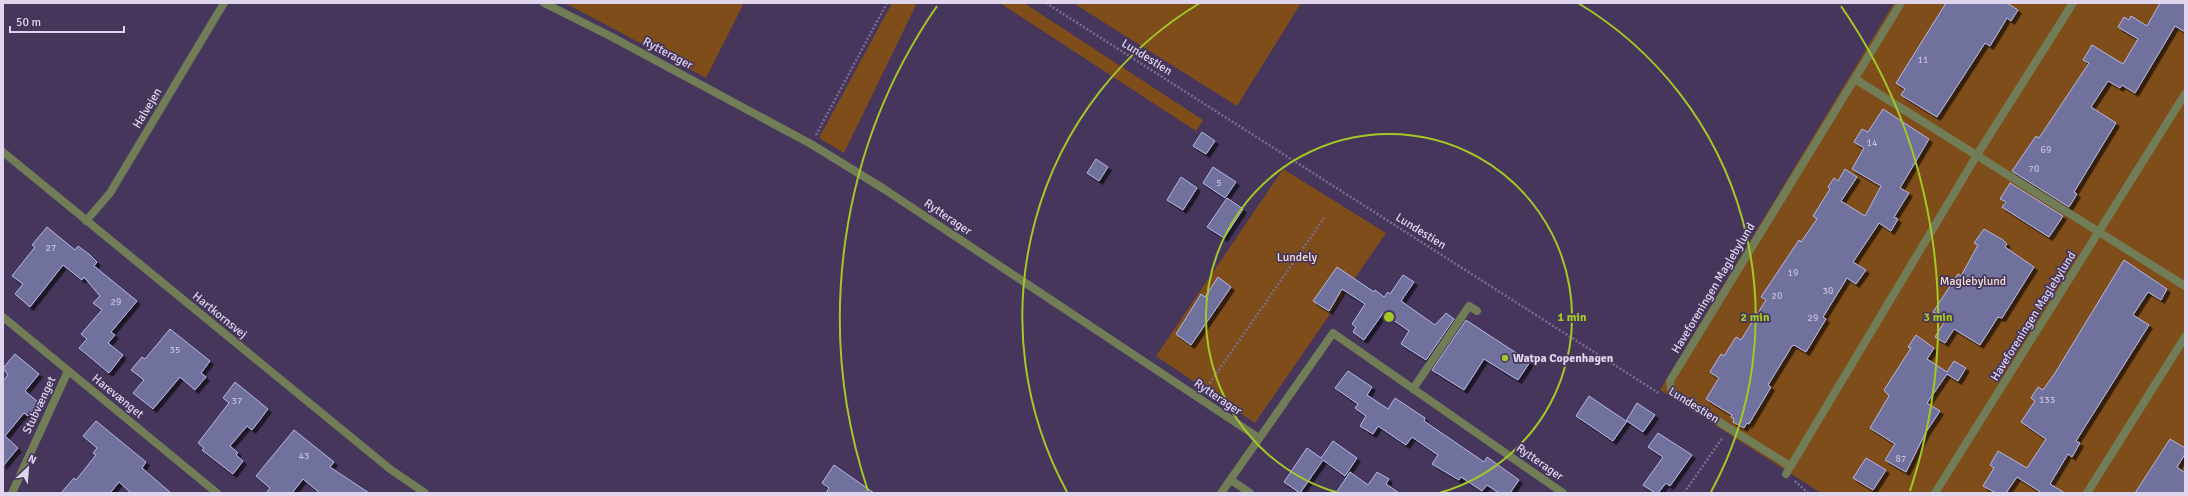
<svg xmlns="http://www.w3.org/2000/svg" width="2188" height="496" font-family="Signika,sans-serif">
	<style>
		.green { fill: #7f4d19 }
		.building { fill: #70719d; stroke: #b5b7e6; filter: url(#shadow) }
		.lines { fill: none; stroke-linecap: round; stroke-linejoin: round }
		.path { stroke: #7a6c8d; stroke-width: 2.5; stroke-dasharray: 2 2; stroke-linecap: butt }
		.service { stroke: #717d57; stroke-width: 8 }
		.minor { stroke: #717d57; stroke-width: 8 }
		.tertiary { stroke: #717d57; stroke-width: 8 }
		.ring { fill: none; stroke: #a4c825; stroke-width: 2 }
		.poi-dot { fill: #a4c825; stroke: #46365c; stroke-width: 1.5 }
		.labels { text-anchor: middle; stroke-width: 3.5; stroke-linejoin: round; paint-order: stroke }
		.number-label { font-size: 10px; fill: #c3bdda }
		.street-label { font-size: 12px; fill: #dfd6ee; stroke: #46365c }
		.park-label { font-size: 12px; fill: #f4e0d0; stroke: #46365c }
		.poi-label { font-size: 12px; font-weight: bold; fill: #dfd6ee; stroke: #46365c; text-anchor: start }
		.centre { fill: #a4c825; stroke: #46365c; stroke-width: 2 }
		.ring-label { font-size: 12px; text-anchor: middle; font-weight: bold; fill: #a4c825; stroke: #46365c; stroke-width: 3.5; stroke-linejoin: round; paint-order: stroke }
	</style>
	<defs>
		<filter id="shadow"><feDropShadow dx="3.5" dy="3.5" stdDeviation="0" flood-color="#0009"/></filter>
	</defs>
	<rect width="100%" height="100%" fill="#46365c"/>
	<path class="green" d="M565,3h179l-38,75z
		M892,3h25l-73,150 -25,-15z
		M1000,3h24l179,117 -7,11z
		M1073,3h228l-64,103z
		M1894,3h291v490h-364l-161,-103z
		M1283,169l103,64 -131,190 -99,-67z"/>
	<path class="building" d="M1946,3h61l11,7 -7,11 -4,-3 -17,28 -5,-3 -48,74 -36,-22 4,-6 -9,-6z
		M2160,3h25v29l-10,-6 -40,67 -13,-8 -2,3 -12,-7 -17,26 25,16 -42,69 3,2 -8,13 -57,-36 24,-35 3,2 50,-75 -6,-3 9,-15 31,19 15,-25 -20,-12 6,-10 5,3 2,-4 16,10z
		M1883,109l46,30 -29,49 9,5 -15,24 4,2 -7,12 -12,-8 -26,39 13,8 -10,14 -9,-6 -24,39 3,2 -20,33 -12,-7 -2,1 -24,39 3,2 -22,37 -2,-1 -3,5 -11,-6 1,-3 -3,-2 1,-2 -26,-16 13,-21 -9,-6 11,-18 3,2 12,-19 5,3 25,-40 -5,-3 38,-57 2,2 16,-23 -4,-3 17,-27 -2,-2 6,-9 4,3 7,-12 12,8 -16,24 24,15 16,-30 -29,-17 12,-21 -10,-6 8,-13 6,3z
		M1202,132l13,9 -9,13 -13,-8z
		M1096,159l12,8 -9,14 -12,-8z
		M1213,167l23,15 -11,16 -22,-15z
		M1181,177l16,11 -14,22 -16,-10z
		M2010,183l53,33 -14,21 -47,-30 4,-5 -6,-3z
		M1227,198l16,11 -19,29 -17,-11z
		M47,227l28,23 3,-4 12,9 7,7 -3,4 43,35 -26,31 4,3 -7,8 15,12 -14,18 -30,-25 8,-9 -6,-5 21,-24 -9,-7 7,-7 -16,-19 -2,3 -19,-15 -33,42 -15,-13 8,-10 -11,-8 23,-29 -3,-2z
		M1984,229l19,11 4,4 -2,3 29,20 -32,51 -4,-1 -18,28 -26,-16 -9,14 -10,-6 11,-18 -13,-7 25,-38 3,2 17,-31 -4,-2z
		M2124,260l43,29 -6,11 -13,-8 -15,23 16,10 -73,116 4,2 -8,14 -4,-3 -18,30 15,9h-23l-25,-16 -11,16h-10l-13,-7 11,-18 -4,-3 8,-14 29,17 19,-29 -25,-17 14,-21 -4,-3 7,-11 5,3 12,-17z
		M1337,267l37,25 1,-2 9,7 4,-5 2,2 13,-19 11,7 -13,19 34,24 11,-12 8,6 -28,41 -25,-16 8,-13 -26,-18 -19,27 -11,-8 3,-5 -4,-3 13,-20 -23,-15 -13,22 -16,-10z
		M1218,277l13,10 -40,58 -15,-11 25,-40 4,3z
		M1466,320l64,42 -12,18 -34,-21 -20,31 -32,-20z
		M170,329l40,32 -9,12 5,4 -11,13 -15,-13 -27,32 -20,-16 11,-13 -13,-10 11,-13 3,2z
		M1916,335l18,13 -7,11 20,13 7,-11 12,7 -8,13 -11,-7 -20,29 13,8 -14,21 -20,40 -21,-12 10,-16 -25,-16 19,-32 -5,-6 27,-42 -3,-1z
		M15,354l24,20 -14,17 14,12 -11,13 -4,-3 -19,23 13,12 -15,18v-85l5,-6 -5,-7z
		M1348,371l24,16 -5,8 21,14 7,-11 30,20 -1,3 60,41 3,-5 32,23 -9,13h-11l-12,-8 -5,6 -21,-14 -2,3 -27,-16 6,-9 -26,-18 -6,8 -28,-19 -5,8 -13,-8 6,-10 -11,-8 3,-4 -23,-16z
		M235,382l33,27 -16,21 -5,-4 -17,20 8,7 -2,2 7,6 -10,13 -31,-24 2,-2 -6,-5 31,-40 -6,-5z
		M1589,396l37,25 11,-18 18,12 -12,17 -16,-11 -14,20 -37,-25z
		M96,421l50,41 -4,6 29,25h-40l-12,-11 -9,11h-49l13,-15 2,2 20,-25 -3,-2 4,-5 -14,-12z
		M294,430l40,32 -4,5 39,26h-49l-17,-14 -11,14h-26l4,-5 -14,-12z
		M1658,433l34,22 -22,31 -4,-3 -8,10h-3l-12,-8 20,-28 -15,-10z
		M2170,439l15,9v6l-8,13 8,6v20h-50z
		M1333,441l24,17 -12,18 -22,-16 -23,33 -16,-11 23,-34 14,10z
		M1866,458l20,12 -13,20 -20,-12z
		M834,465l40,28h-48l3,-5 -7,-5z
		M1350,472l18,13 9,-13 12,7 -3,5 13,9h-63z"/>
	<g class="lines">
		<path class="path" d="M1046,3l614,391
			M816,135l71,-132
			M1205,390l119,-172
			M1795,481l13,12
			M1684,493l39,-56"/>
		<path class="service" d="M1855,79l330,207
			M1413,389l56,-83 8,5
			M1790,466l-116,-72 -3,-5 -1,-8 231,-378
			M1786,474l191,-319 96,-152
			M1935,493l250,-399
			M2087,493l98,-156"/>
		<path class="minor" d="M544,3l68,34 199,107 73,45 375,249
			M86,221l24,-28 114,-190
			M3,317l214,176
			M1231,480l19,13
			M12,493l56,-122
			M1221,493l112,-160 230,160"/>
		<path class="tertiary" d="M3,152l387,317 35,24"/>
	</g>
	<g class="ring">
		<path d="M1339 493A183 183 0 1 1 1439 493"/>
		<path d="M1067 492A366 366 0 0 1 1200 3M1578 3A366 366 0 0 1 1711 492"/>
		<path d="M868 491A549 549 0 0 1 937 6M1841 6A549 549 0 0 1 1910 491"/>
	</g>
	<circle class="poi-dot" cx="1505" cy="358" r="4"/>
	<g class="labels">
		<g class="number-label">
			<text x="1923" y="63">11</text>
			<text x="1872" y="146">14</text>
			<text x="2046" y="153">69</text>
			<text x="2034" y="172">70</text>
			<text x="1219" y="186">5</text>
			<text x="51" y="251">27</text>
			<text x="1793" y="276">19</text>
			<text x="1828" y="294">30</text>
			<text x="1777" y="299">20</text>
			<text x="116" y="305">29</text>
			<text x="1813" y="321">29</text>
			<text x="175" y="353">35</text>
			<text x="2047" y="403">133</text>
			<text x="237" y="404">37</text>
			<text x="304" y="459">43</text>
			<text x="1901" y="462">87</text>
		</g>
		<g class="street-label">
			<text transform="translate(668 53) rotate(28)" y="4">Rytterager</text>
			<text transform="translate(1147 57) rotate(32)" y="4">Lundestien</text>
			<text transform="translate(147 108) rotate(-59)" y="4">Halvejen</text>
			<text transform="translate(948 217) rotate(34)" y="4">Rytterager</text>
			<text transform="translate(1421 231) rotate(32)" y="4">Lundestien</text>
			<text transform="translate(1713 288) rotate(-59)" y="4">Haveforeningen Maglebylund</text>
			<text transform="translate(220 315) rotate(39)" y="4">Hartkornsvej</text>
			<text transform="translate(2033 316) rotate(-58)" y="4">Haveforeningen Maglebylund</text>
			<text transform="translate(118 396) rotate(39)" y="4">Harevænget</text>
			<text transform="translate(1218 397) rotate(34)" y="4">Rytterager</text>
			<text transform="translate(39 405) rotate(-65)" y="4">Stubvænget</text>
			<text transform="translate(1694 405) rotate(32)" y="4">Lundestien</text>
			<text transform="translate(1540 462) rotate(35)" y="4">Rytterager</text>
		</g>
		<g class="park-label">
			<text x="1297" y="261">Lundely</text>
			<text x="1973" y="285">Maglebylund</text>
		</g>
		<g class="poi-label">
			<text x="1513" y="362">Watpa Copenhagen</text>
		</g>
	</g>
	<circle cx="1389" cy="317" r="6" class="centre"/>
	<g class="ring-label">
		<text x="1572" y="321">1 min</text>
		<text x="1755" y="321">2 min</text>
		<text x="1938" y="321">3 min</text>
	</g>
	<rect width="2188" height="496" fill="none" stroke="#dfd6ee" stroke-width="8"/>
	<g transform="translate(28 468) rotate(26)" stroke="#46365c" stroke-width="3" paint-order="stroke">
	<path d="M0-3L7 15L0 10L-7 15Z" fill="#dfd6ee"/>
	<text y="-6" font-size="11" font-weight="bold" text-anchor="middle" fill="#dfd6ee">N</text>
	</g>
	<path d="M10 26v6h114v-6" fill="none" stroke="#dfd6ee" stroke-width="2"/>
	<text x="16" y="26" font-size="12" fill="#dfd6ee" stroke="#46365c" stroke-width="3" paint-order="stroke">50 m</text>
</svg>
